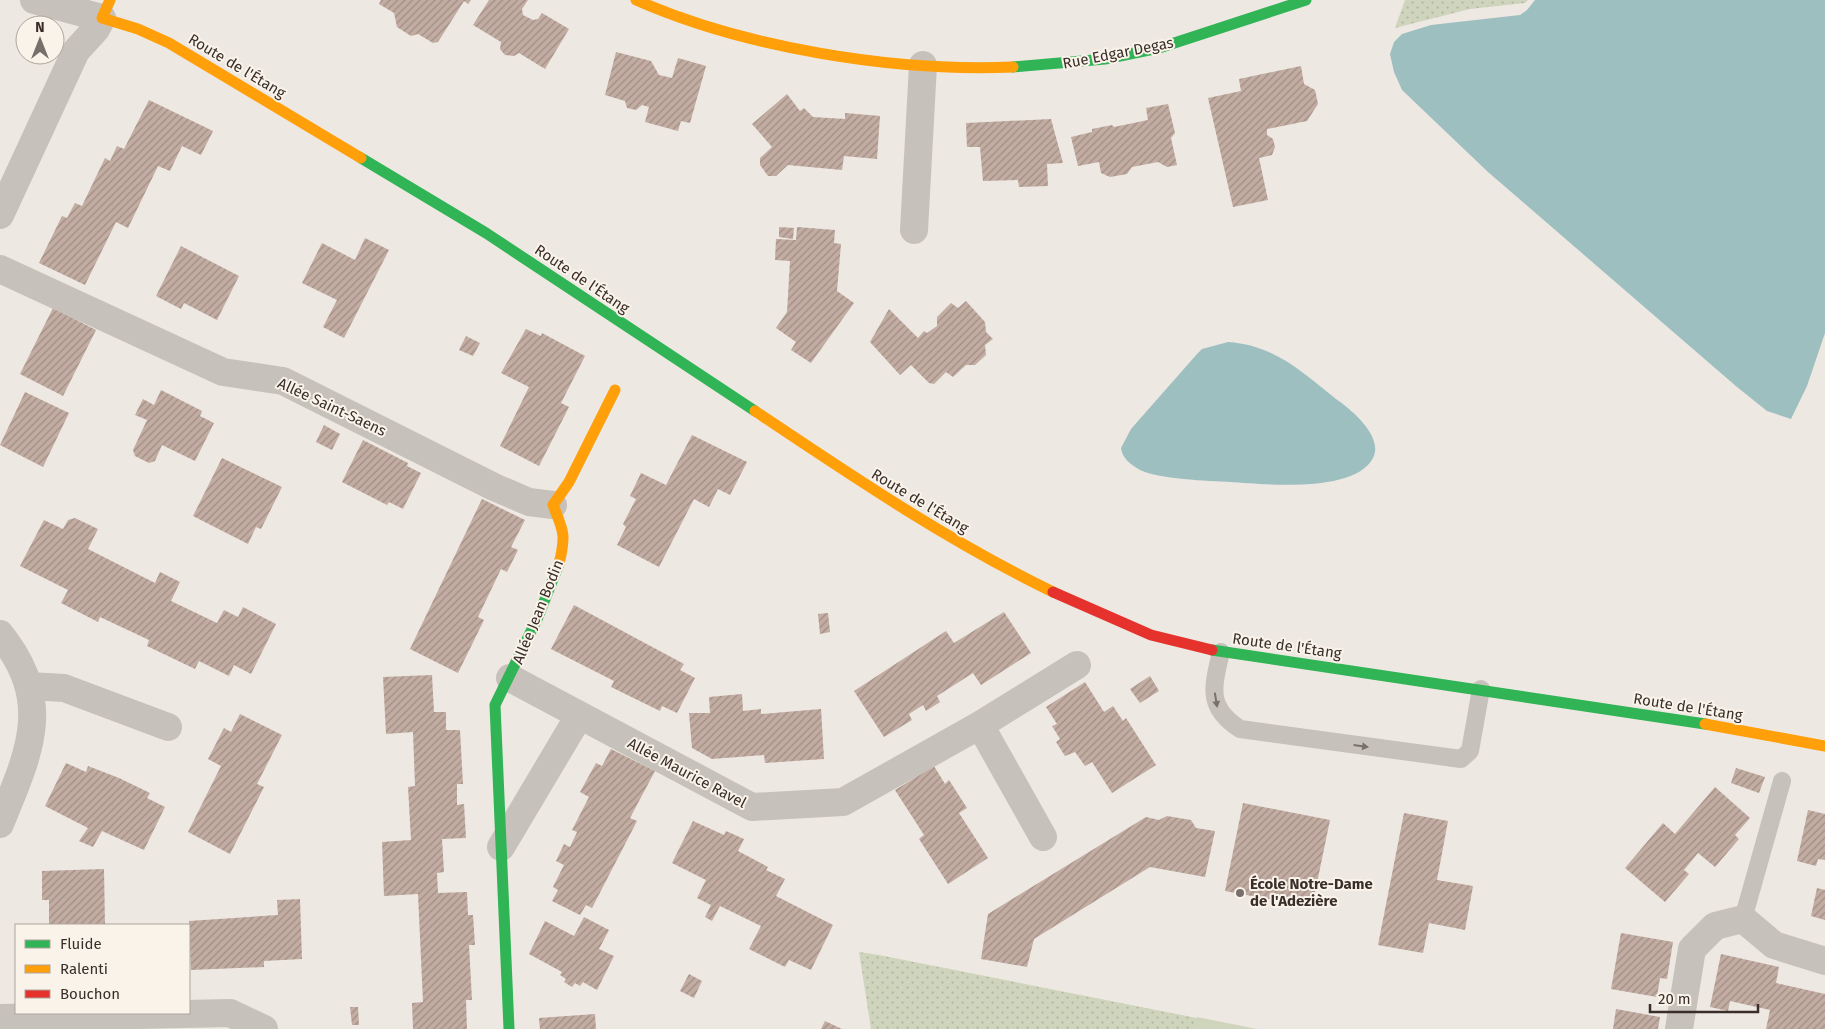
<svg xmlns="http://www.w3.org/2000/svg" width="1825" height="1029" font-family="'Fira Sans',sans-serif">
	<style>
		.park { fill: url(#park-dots) }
		.pitch { fill: #cfd4bc }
		.water { fill: #9ebfc0 }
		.building { fill: url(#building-hatch) }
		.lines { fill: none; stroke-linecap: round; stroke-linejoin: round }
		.lane { stroke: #c7c1bb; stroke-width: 18 }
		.street { stroke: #c7c1bb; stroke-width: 28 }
		.fast { stroke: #30b455; stroke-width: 11 }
		.slow { stroke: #ff9f0a; stroke-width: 11 }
		.jam { stroke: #e5322d; stroke-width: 11 }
		.oneway { fill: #79706b }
		.poi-dot { fill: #786f6a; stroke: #faf3ea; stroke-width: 2 }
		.labels { text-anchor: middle; stroke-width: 4; stroke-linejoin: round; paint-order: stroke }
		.street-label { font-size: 15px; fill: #392e29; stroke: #faf3ea }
		.poi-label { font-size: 15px; font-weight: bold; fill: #392e29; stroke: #faf3ea; text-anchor: start }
	</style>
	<defs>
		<pattern id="park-dots" width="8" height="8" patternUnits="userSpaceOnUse" patternTransform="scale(1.25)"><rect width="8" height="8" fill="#cfd4bc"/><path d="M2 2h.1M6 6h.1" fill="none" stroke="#b2b6a2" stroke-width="1.8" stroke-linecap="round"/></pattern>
		<pattern id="building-hatch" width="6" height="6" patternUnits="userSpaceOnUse" patternTransform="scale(1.25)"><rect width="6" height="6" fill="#c3ada3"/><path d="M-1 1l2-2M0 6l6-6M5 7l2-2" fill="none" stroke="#9f8d85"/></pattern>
	</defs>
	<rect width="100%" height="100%" fill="#eee8e2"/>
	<path class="park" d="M1405,0h123l-3,3 -55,6 -75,19z
		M859,952l20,3 373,74h-381z"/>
	<path class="pitch" d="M1197,1017l60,12h-63z"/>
	<path class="water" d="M1535,0h290v333l-18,53 -16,33 -24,-8 -30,-24 -249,-215 -86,-82 -8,-18 -4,-18 4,-12 8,-8 29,-9 89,-10 7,-5z
		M1228,342c46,3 74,30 108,57 16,11 48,38 37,59 -19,36 -109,26 -143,24 -21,-1 -73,-3 -90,-12 -9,-5 -18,-12 -19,-22l10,-19 66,-75 5,-5z"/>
	<path class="building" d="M381,0h90l-3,4 -4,-3 -26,41 -5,1 -15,-9 -7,2 -14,-9 -3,-14 -15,-9z
		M489,0h39l-6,9 1,6 10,5 5,-1 4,-6 27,16 -24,40 -26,-16 -5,3 -9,-1 -5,-6 1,-7 -28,-17z
		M616,52l35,9 8,14 13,3 6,-20 28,8 -16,57 -9,-2 -3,10 -33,-9 4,-15 -7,-2 -6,5 -9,-2 -2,-7 -20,-6z
		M1301,66l3,18 11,6 3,14 -11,17 -40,8v6l6,4 2,8 -3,8 -13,3 9,42 -35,7 -25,-109 33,-7 -2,-12z
		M787,94l13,17 4,-3 9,9 32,2v-6l35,3 -3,43 -33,-3 -2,14 -54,-5 -12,11h-8l-8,-11v-7l12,-11 -20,-23z
		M149,100l64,31 -12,24 -19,-9 -12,25 -12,-5 -30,62 -12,-6 -31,63 -46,-22 23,-47 5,2 8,-15 7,3 23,-48 5,3 7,-15 7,3z
		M1168,104l7,29 -4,5 6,27 -10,2 -9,-5 -26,5 -5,7 -17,3 -9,-4 -2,-11 -21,4 -7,-29 21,-5v-3l20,-4 2,2 34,-7 -2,-12z
		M1051,119l12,44 -16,1 1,22 -29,1 -1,-7 -35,1 -3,-34h-13l-1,-24z
		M779,227l15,1 -1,11 -14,-2z
		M797,227l38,3 -1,13 7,1 -4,47 17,12 -43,60 -20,-13 5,-8 -20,-14 11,-16 3,-51 -15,-1 1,-21 20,1z
		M365,238l24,12 -45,88 -21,-11 14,-27 -35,-17 20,-40 33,17z
		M181,246l58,30 -22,44 -33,-17 -3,6 -25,-13z
		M966,301l19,21 1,10 7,7 -8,6 1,10 -11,10h-9l-13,12 -7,-5 -12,12 -5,-1 -18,-18 -11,10 -30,-33 19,-33 29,29 6,-7 3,2 10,-7v-9l14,-14 7,5z
		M53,308l43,22 -33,66 -43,-22z
		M526,329l15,7 1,-3 43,23 -24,47 8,4 -30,59 -39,-20 29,-59 -28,-14z
		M466,336l14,7 -7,13 -14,-6z
		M161,390l41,21 -2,5 14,7 -19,38 -33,-16 -7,16 -6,2 -14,-7 -2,-6 14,-30 -12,-5 8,-16 11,6z
		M25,392l44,21 -26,54 -43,-22z
		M324,425l16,9 -8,16 -16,-8z
		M692,435l55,27 -17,33 -12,-6 -9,18 -15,-8 -35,68 -42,-22 9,-18 -3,-3 13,-25 -6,-3 11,-23 25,12z
		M363,440l45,23 -1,3 14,7 -18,36 -14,-7 -2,3 -45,-23z
		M222,458l60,29 -21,42 -5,-2 -8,17 -55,-28z
		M482,499l43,21 -14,27 7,3 -11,22 -6,-3 -23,48 6,3 -26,53 -48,-24z
		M75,518l23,11 -10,20 67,34 5,-11 20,10 -9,19 46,22 7,-13 14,7 5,-10 33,17 -25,50 -17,-9 -5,11 -30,-15 -4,8 -48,-23 2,-6 -49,-23 -2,5 -37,-19 7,-13 -48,-24 24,-46 19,9 5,-9z
		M574,605l110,59 -4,6 15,8 -18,35 -15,-7 -2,5 -49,-24 3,-6 -63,-32z
		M1004,612l27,41 -50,32 -8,-12 -36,23 3,6 -14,9 -3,-6 -14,9 3,6 -28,17 -30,-46 92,-60 8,12z
		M828,613l2,19 -10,2 -2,-20z
		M432,675l2,37h12v18h14l3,54h-6v21l7,-1 2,34 -24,1 2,33 -7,1 1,20 29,-1 1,23h5l2,30h-6l3,55h-6l1,29h-54l-1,-26 11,-1 -5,-108 -34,2 -2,-54 29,-2 -3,-53 7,-1 -2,-54 -27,2 -3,-57z
		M1150,676l9,15 -19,12 -10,-14z
		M1085,682l19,30 9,-6 10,15 3,-3 30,47 -44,28 -20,-31 -7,4 -10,-14 -10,4 -9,-14 4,-3 -8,-13 5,-2 -11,-17z
		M742,694l1,17 18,-2v5l60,-5 3,50 -59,4 -1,-8 -52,4 -20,-11 -3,-35h21l-1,-16z
		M240,714l42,21 -25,49 7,3 -34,67 -42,-22 33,-66 -13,-7 16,-31 7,4z
		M611,749l44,22 -25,47 7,3 -45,87 -6,-3 -6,10 -28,-14 6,-11 -5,-3 11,-22 -8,-4 8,-17 6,3 7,-15 -5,-2 17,-33 -9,-5 16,-29 6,3z
		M66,763l20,9 2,-6 31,12 31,15 -3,5 18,9 -21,43 -42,-19 -9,16 -14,-6 9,-13 -43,-22z
		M934,766l11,18 4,-4 18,28 -8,5 29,45 -40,26 -29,-45 5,-4 -29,-45z
		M1736,768l29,9 -6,16 -28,-10z
		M1715,787l35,31 -15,17 4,4 -24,28 -17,-14 -14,17 5,4 -24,28 -40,-34 38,-45 12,11z
		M1243,803l87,17 -18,87 -87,-16z
		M1808,810l17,4v46l-7,-1 -2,7 -19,-5z
		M1404,813l44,8 -11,59 36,6 -8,44 -36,-7 -6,30 -45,-8z
		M1167,816l24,4 5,8 19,3 -10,46 -55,-10 -116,72 -7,28 -46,-8 7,-45 158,-97 13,3z
		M693,821l31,14 2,-4 18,8 -6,12 30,16 -2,3 19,9 -9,17 57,29 -22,45 -22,-10 -4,7 -36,-18 12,-23 -41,-20 -8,15 -7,-4 6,-12 -14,-7 9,-18 -34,-17z
		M104,869l1,56h-56v-25h-7v-29z
		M1817,888l8,2v30l-14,-4z
		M300,899l2,60 -38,2v6l-73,3 -2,-49 89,-6 -1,-15z
		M584,917l25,13 -10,19 15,7 -17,34 -14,-8 -3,4 -5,-3 -3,4 -8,-5 2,-3 -6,-4 2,-3 -33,-18 16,-33 29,15z
		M1621,933l52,9 -6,37 -7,-1 -3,19 -46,-8z
		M1721,954l58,13 -3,16 49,11v35h-59l4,-19 -40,-9 -2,10 -18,-4z
		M689,974l13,7 -8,17 -14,-7z
		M350,1007h8l1,18h-7z
		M1616,1009l44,8 -2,12h-45z
		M595,1014l1,15h-56l-1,-11z
		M825,1021l17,8h-21z"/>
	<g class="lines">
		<path class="lane" d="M1221,652c-8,35 -15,55 19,77l221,30 9,-8 11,-62
			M1743,919l39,-138"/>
		<path class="street" d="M0,215l76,-164 20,-22 6,-11 -68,-18
			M914,230l9,-165
			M0,269l223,103 60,9 211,106 35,15 24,3
			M0,634c55,68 29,119 0,190
			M510,678l242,129 91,-5 137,-77 97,-60
			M29,686l35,2 104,39
			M980,725l63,112
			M501,847l78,-131
			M0,1018l230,-5 34,16
			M1679,1029l13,-80 23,-23 28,-7 31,26 51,16"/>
		<path class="fast" d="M1013,67l92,-8 54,-11 147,-48
			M361,158l125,75 269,178
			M1212,650l493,74
			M509,1029l-14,-324 43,-88 21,-53"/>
		<path class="slow" d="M110,0l-8,18 36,11 31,14 192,115
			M636,0c109,48 258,72 377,67
			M755,411c97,65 193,130 298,181
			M559,564c7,-29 5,-32 -6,-59l16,-23 46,-92
			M1705,724l120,22"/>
		<path class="jam" d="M1053,592l98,43 61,15"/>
	</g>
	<defs><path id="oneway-solid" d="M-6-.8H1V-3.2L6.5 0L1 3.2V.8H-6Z" transform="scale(1.25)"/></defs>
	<g class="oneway">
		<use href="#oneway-solid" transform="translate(1216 700) rotate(81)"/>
		<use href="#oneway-solid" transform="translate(1361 746) rotate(8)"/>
	</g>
	<circle class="poi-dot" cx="1240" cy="893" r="5"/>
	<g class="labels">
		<g class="street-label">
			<text transform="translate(1118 53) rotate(-11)" y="5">Rue Edgar Degas</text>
			<text transform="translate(237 66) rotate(31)" y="5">Route de l'Étang</text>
			<text transform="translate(582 279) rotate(34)" y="5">Route de l'Étang</text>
			<text transform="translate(332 407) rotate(25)" y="5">Allée Saint-Saens</text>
			<text transform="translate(920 501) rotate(31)" y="5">Route de l'Étang</text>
			<text transform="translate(538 612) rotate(-68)" y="5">Allée Jean Bodin</text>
			<text transform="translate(1287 646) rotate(8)" y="5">Route de l'Étang</text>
			<text transform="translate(1688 707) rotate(9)" y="5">Route de l'Étang</text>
			<text transform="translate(687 773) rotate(28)" y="5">Allée Maurice Ravel</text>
		</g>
		<g class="poi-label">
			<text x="1250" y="889">École Notre-Dame<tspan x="1250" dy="17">de l'Adezière</tspan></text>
		</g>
	</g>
	<rect x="15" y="924" width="175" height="90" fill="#faf3ea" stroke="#ada49d"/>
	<rect x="25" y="940" width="25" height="8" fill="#30b455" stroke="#ada49d"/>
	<text x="60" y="949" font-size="15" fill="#392e29">Fluide</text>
	<rect x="25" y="965" width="25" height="8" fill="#ff9f0a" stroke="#ada49d"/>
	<text x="60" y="974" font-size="15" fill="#392e29">Ralenti</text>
	<rect x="25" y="990" width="25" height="8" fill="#e5322d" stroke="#ada49d"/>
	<text x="60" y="999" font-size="15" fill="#392e29">Bouchon</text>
	<g transform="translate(40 40)"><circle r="24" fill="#faf3ea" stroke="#ada49d"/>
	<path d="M0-4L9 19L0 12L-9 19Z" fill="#786f6a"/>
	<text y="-8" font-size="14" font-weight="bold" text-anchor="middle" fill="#392e29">N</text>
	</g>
	<path d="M1650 1004v8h108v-8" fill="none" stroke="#392e29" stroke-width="2.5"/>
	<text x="1658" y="1004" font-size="15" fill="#392e29" stroke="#faf3ea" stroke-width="4" paint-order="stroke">20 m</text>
</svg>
